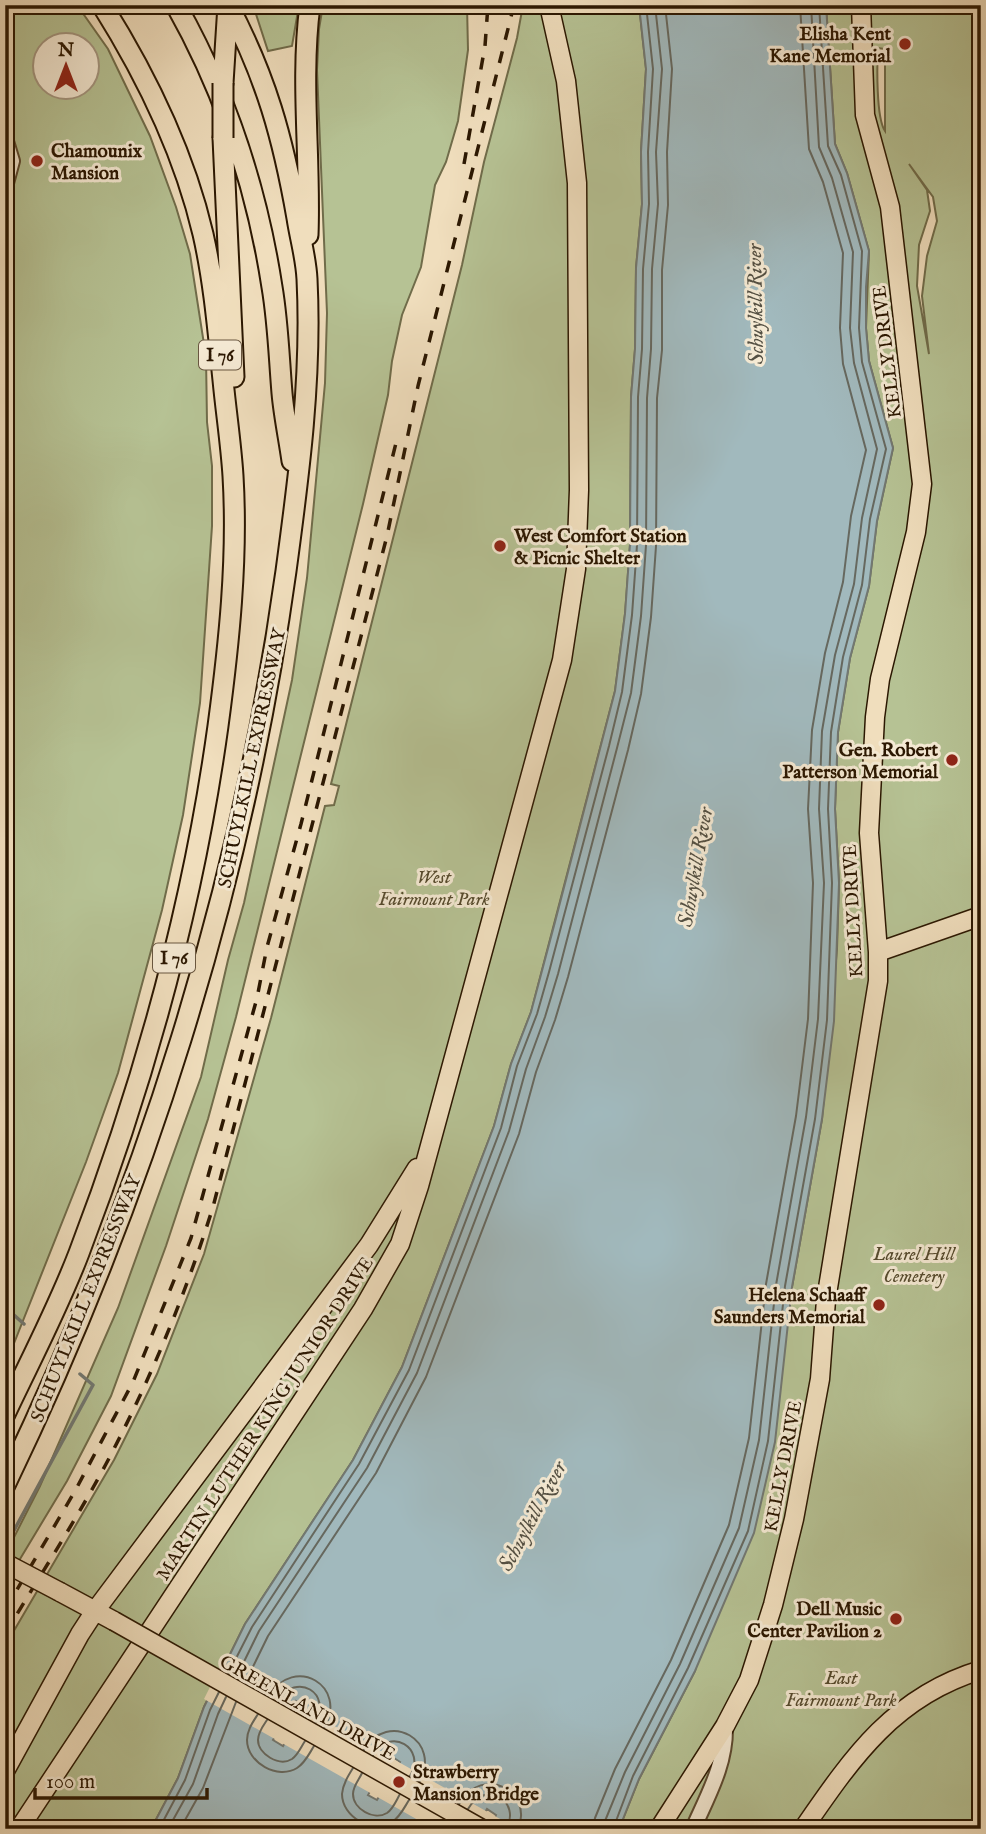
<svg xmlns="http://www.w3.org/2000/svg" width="986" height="1834" font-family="'IM FELL English',serif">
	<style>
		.green { fill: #b6c294; stroke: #706c4a; stroke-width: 2; fill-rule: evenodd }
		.water { fill: #a1b9bd; stroke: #727872; stroke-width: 2; fill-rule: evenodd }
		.pier { fill: #f0debd }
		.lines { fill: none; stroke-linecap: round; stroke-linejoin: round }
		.shore { stroke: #66685f; stroke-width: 2 }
		.stream { stroke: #727872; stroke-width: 3.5 }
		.minor-casing { stroke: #5c4930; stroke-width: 18 }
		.major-casing { stroke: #2b1701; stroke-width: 21 }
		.highway-casing { stroke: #2b1701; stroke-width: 23 }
		.minor { stroke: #f5ead4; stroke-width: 14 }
		.major { stroke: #f0debd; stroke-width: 18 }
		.highway { stroke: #f0debd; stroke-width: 19 }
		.rail { stroke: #2b1701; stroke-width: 3.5; stroke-dasharray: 12 12; stroke-linecap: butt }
		.major-bridge-casing { stroke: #2b1701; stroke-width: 21; stroke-linecap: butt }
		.highway-bridge-casing { stroke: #2b1701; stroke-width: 23; stroke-linecap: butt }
		.major-bridge { stroke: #f0debd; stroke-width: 18 }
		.highway-bridge { stroke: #f0debd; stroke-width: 19 }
		.poi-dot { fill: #8f2418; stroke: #f5ead4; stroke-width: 2.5 }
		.labels { text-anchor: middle; stroke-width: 6; stroke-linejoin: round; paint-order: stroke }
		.shield { fill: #f5ead4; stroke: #685640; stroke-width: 2 }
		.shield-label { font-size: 18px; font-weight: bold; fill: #2b1701 }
		.poi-label { font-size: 19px; font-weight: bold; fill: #2b1701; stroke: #f5ead4; text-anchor: end }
		.street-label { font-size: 19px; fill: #2b1701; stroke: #f5ead4 }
		.park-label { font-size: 19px; font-style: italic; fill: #554a2d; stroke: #f5ead4 }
		.water-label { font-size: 21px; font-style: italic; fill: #545043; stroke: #f5ead4 }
	</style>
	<rect width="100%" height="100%" fill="#f0debd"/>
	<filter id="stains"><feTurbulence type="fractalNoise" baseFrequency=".00286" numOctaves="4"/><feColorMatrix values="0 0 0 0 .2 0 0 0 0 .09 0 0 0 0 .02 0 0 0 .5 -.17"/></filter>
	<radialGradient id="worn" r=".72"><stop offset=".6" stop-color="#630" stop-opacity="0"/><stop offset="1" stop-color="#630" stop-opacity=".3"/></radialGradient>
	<path class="green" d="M5,5h72l31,44 42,87 26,71 14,47 16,103 1,65 5,44v60l-12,177 -17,112 -21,95 -44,163 -32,89 -81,204zM46,46h42v42h-42z
		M253,5h46l-7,41 -24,5z
		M323,5h144l1,45 -10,71 -12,41 -11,23 -14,82 -19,48 -10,46 -4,34 -25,109 -127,513 -28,102 -42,127 -55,150 -44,85 -62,103v-29l35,-69 78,-178 83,-231 27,-117 16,-57 48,-223 15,-102 18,-195 2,-70 -10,-243 2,-41z
		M523,5h116l7,64 -5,83 1,52 -6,64 -1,81 -4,48 -1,148 -5,69 -10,77 -73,279 -11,42 -20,52 -17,62 -92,241 -49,93 -108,164 -41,83 -26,71 -27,51h-146v-183l109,-186 43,-86 47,-120 67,-236 54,-212 9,-1 5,-19 -8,-2 131,-519 22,-103 33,-124z
		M826,5h155v1824h-362l20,-50 56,-108 89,-326 8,-58 30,-168 15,-170 2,-66 -4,-74 3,-77 12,-74 19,-72 8,-65 16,-73 -24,-87 -3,-33 3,-77 -22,-78 -12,-29zM878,48l7,1v82c-9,-13 -8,-66 -7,-83zM909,164l24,33 4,24 -10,35 -5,40 7,58 -12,-68 2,-41 11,-34 -3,-21z"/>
	<path class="water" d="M639,5h187l9,139 12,29 22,78 -3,36v41l3,33 24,87 -16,73 -8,65 -19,72 -12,74 -3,77 4,74 -5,138 -12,98 -30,168 -17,155 -21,91 -59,138 -56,108 -20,50h-131l8,-14 -9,-6 -12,20h-324l27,-51 26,-71 41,-83 108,-164 49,-93 92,-241 17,-62 20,-52 24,-90 60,-231 10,-77 5,-70 1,-147 4,-48 1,-81 6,-64 -1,-52 5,-83zM296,1701l10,6 -23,39 -10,-6zM391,1756l9,6 -23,38 -9,-5z"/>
	<path class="pier" d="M222,1663l296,166h-34l7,-13 -3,-2 -9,15h-45l-230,-130z"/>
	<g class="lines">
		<path class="shore" d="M228,1674l24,-47 107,-163 50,-94 92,-242 16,-62 20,-52 12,-42 60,-226 13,-54 10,-77 5,-70 1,-148 4,-48 1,-80 6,-65 -1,-52 5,-83 -7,-64
			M236,1678l23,-47 108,-163 50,-95 92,-242 17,-62 19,-52 13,-43 59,-226 14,-55 10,-77 5,-71 1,-147 4,-49 1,-80 6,-65 -2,-52 6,-83 -7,-64
			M245,1683l23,-47 108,-163 50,-96 93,-243 17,-62 19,-52 13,-43 60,-227 13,-56 10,-77 5,-71 1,-148 5,-48v-80l6,-65 -1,-53 5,-83 -7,-64
			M269,1696c25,-42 80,-10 55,32
			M278,1701c18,-30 55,-8 37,22
			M258,1714c-5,8 -11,16 -11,26 0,23 31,40 50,28 8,-5 12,-14 17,-22
			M267,1720c-4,6 -9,12 -9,20 0,14 21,27 34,19 6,-4 9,-12 13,-18
			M364,1750c24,-41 79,-9 55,32
			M373,1755c17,-29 54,-7 37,21
			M353,1768c-5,8 -10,16 -11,26 0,23 30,40 50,28 8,-5 12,-14 17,-22
			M362,1773c-3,7 -9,13 -9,21 0,15 21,27 34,19 6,-4 9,-12 13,-19
			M459,1804c24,-41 75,-12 59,25
			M468,1809c18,-31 54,-7 38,20
			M159,1829l26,-49 25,-70 9,-18
			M168,1829l25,-45 25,-70 8,-17
			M180,1829l23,-41 33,-86
			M593,1829l2,-11 20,-49 56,-109 58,-135 20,-87 17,-154 30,-168 12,-97 5,-136 -5,-74 4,-79 13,-77 18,-71 8,-66 15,-66 -23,-86 -3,-36 3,-75 -20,-71 -14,-33 -9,-144
			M604,1829l1,-8 20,-49 55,-108 59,-136 20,-88 17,-155 30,-168 12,-98 6,-136 -5,-74 3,-78 13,-76 19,-71 8,-66 15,-69 -23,-86 -4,-35 3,-76 -21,-74 -13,-31 -8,-142
			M613,1829l20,-53 55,-108 60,-137 20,-90 17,-155 30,-167 12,-99 5,-137 -4,-74 3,-77 12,-75 19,-72 8,-66 16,-70 -24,-87 -3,-34 3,-77 -21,-76 -13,-29 -9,-141"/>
		<path class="stream" d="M5,1307l19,17
			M5,1547l88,-162 -13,-11"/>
		<defs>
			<path id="minor" d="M5,138l7,23 -7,26
				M693,1829c15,-34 33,-65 32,-103"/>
			<path id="major" d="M878,952l103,-36
				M60,1592l54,29
				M5,1771l75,-137 15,-23 274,-366 48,-77
				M19,1829l344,-520 37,-65 19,-58 143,-526 14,-91 3,-79 -2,-307 -11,-102 -17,-76
				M659,1829l66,-103 24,-46 24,-75 21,-86 26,-140 6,-79 52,-319v-29l-9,-119 6,-116 5,-38 36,-147 6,-48 -32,-277 -25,-92 -4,-110
				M803,1829c49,-71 91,-133 178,-159"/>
			<path id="highway" d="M176,5c49,87 81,184 96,282 6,35 7,70 10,106 2,23 7,46 10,68
				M223,83l5,-78
				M223,138l11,239
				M308,235c3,-77 -8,-154 2,-230
				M5,1414c25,-53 53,-106 74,-161 65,-170 114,-346 139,-527 11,-82 20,-167 15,-250 -2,-32 -7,-64 -10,-96 -5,-48 -9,-98 -20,-146 -19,-81 -57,-159 -101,-229
				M5,1485c139,-288 237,-597 281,-914 13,-96 26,-194 21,-292 -1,-21 -7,-41 -10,-61 -14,-80 -31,-141 -69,-213"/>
		</defs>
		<use href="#minor" class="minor-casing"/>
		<use href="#major" class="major-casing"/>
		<use href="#highway" class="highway-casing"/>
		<use href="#minor" class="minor"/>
		<use href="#major" class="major"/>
		<use href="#highway" class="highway"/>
		<path class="rail" d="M464,164l21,-118 3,-41
			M5,1610l70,-119 58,-109 58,-144 66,-240 10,-51 34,-123 95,-381
			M5,1634c34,-57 70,-112 101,-170 44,-83 79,-168 107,-257l174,-671 31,-150 96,-381"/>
		<defs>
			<path id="major-bridge" d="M5,1563l55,29
				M114,1621l368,208"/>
			<path id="highway-bridge" d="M223,83v55"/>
		</defs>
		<use href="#major-bridge" class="major-bridge-casing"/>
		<use href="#highway-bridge" class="highway-bridge-casing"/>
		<use href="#major-bridge" class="major-bridge"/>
		<use href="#highway-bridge" class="highway-bridge"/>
	</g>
	<g class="poi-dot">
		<circle cx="905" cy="44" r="7"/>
		<circle cx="37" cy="161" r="7"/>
		<circle cx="500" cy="546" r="7"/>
		<circle cx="952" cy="760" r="7"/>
		<circle cx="879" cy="1305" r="7"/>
		<circle cx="896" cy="1619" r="7"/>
		<circle cx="399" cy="1782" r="7"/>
	</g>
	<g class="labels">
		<g class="shield">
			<rect x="199" y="340.5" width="42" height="29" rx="5"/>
			<rect x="153" y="943.5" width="42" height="29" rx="5"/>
		</g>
		<g class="shield-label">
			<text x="220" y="361">I 76</text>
			<text x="174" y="964">I 76</text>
		</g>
		<g class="poi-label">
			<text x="891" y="40">Elisha Kent<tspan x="891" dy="22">Kane Memorial</tspan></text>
			<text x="51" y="157" text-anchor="start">Chamounix<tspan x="51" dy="22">Mansion</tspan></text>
			<text x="514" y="542" text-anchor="start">West Comfort Station<tspan x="514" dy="22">&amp; Picnic Shelter</tspan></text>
			<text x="938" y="756">Gen. Robert<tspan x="938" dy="22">Patterson Memorial</tspan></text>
			<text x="865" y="1301">Helena Schaaff<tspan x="865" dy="22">Saunders Memorial</tspan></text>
			<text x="882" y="1615">Dell Music<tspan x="882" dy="22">Center Pavilion 2</tspan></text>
			<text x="413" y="1778" text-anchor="start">Strawberry<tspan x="413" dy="22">Mansion Bridge</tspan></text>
		</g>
		<g class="street-label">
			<text transform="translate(886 352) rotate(-97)" y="7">KELLY DRIVE</text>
			<text transform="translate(251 758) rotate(-78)" y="7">SCHUYLKILL EXPRESSWAY</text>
			<text transform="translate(852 911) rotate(-93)" y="7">KELLY DRIVE</text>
			<text transform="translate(85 1298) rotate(-68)" y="7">SCHUYLKILL EXPRESSWAY</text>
			<text transform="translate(264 1418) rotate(-57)" y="7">MARTIN LUTHER KING JUNIOR DRIVE</text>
			<text transform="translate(782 1466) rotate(-79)" y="7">KELLY DRIVE</text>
			<text transform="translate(308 1707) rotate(29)" y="7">GREENLAND DRIVE</text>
		</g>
		<g class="park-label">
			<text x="434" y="883">West<tspan x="434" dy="22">Fairmount Park</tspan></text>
			<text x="914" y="1260">Laurel Hill<tspan x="914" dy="22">Cemetery</tspan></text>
			<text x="841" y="1684">East<tspan x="841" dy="22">Fairmount Park</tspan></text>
		</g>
		<g class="water-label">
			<text transform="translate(755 304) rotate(-91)" y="7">Schuylkill River</text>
			<text transform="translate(695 867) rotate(-80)" y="7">Schuylkill River</text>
			<text transform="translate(532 1516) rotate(-62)" y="7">Schuylkill River</text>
		</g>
	</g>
	<rect width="986" height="1834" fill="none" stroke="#f0debd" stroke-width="28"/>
	<rect x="7" y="7" width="972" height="1820" fill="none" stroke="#2b1701" stroke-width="3.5"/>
	<rect x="14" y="14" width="958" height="1806" fill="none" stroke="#2b1701" stroke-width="2"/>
	<g transform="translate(66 66)"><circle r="33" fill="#f5ead4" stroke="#a49680" stroke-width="2"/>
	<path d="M0-5L12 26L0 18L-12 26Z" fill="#8f2418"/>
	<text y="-10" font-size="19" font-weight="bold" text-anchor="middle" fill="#2b1701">N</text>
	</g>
	<path d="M35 1788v10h172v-10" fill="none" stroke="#2b1701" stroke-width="3.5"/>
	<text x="46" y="1788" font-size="21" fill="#2b1701" stroke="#f5ead4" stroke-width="5" paint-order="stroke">100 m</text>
	<rect width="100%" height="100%" filter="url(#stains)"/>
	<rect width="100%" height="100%" fill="url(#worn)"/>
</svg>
